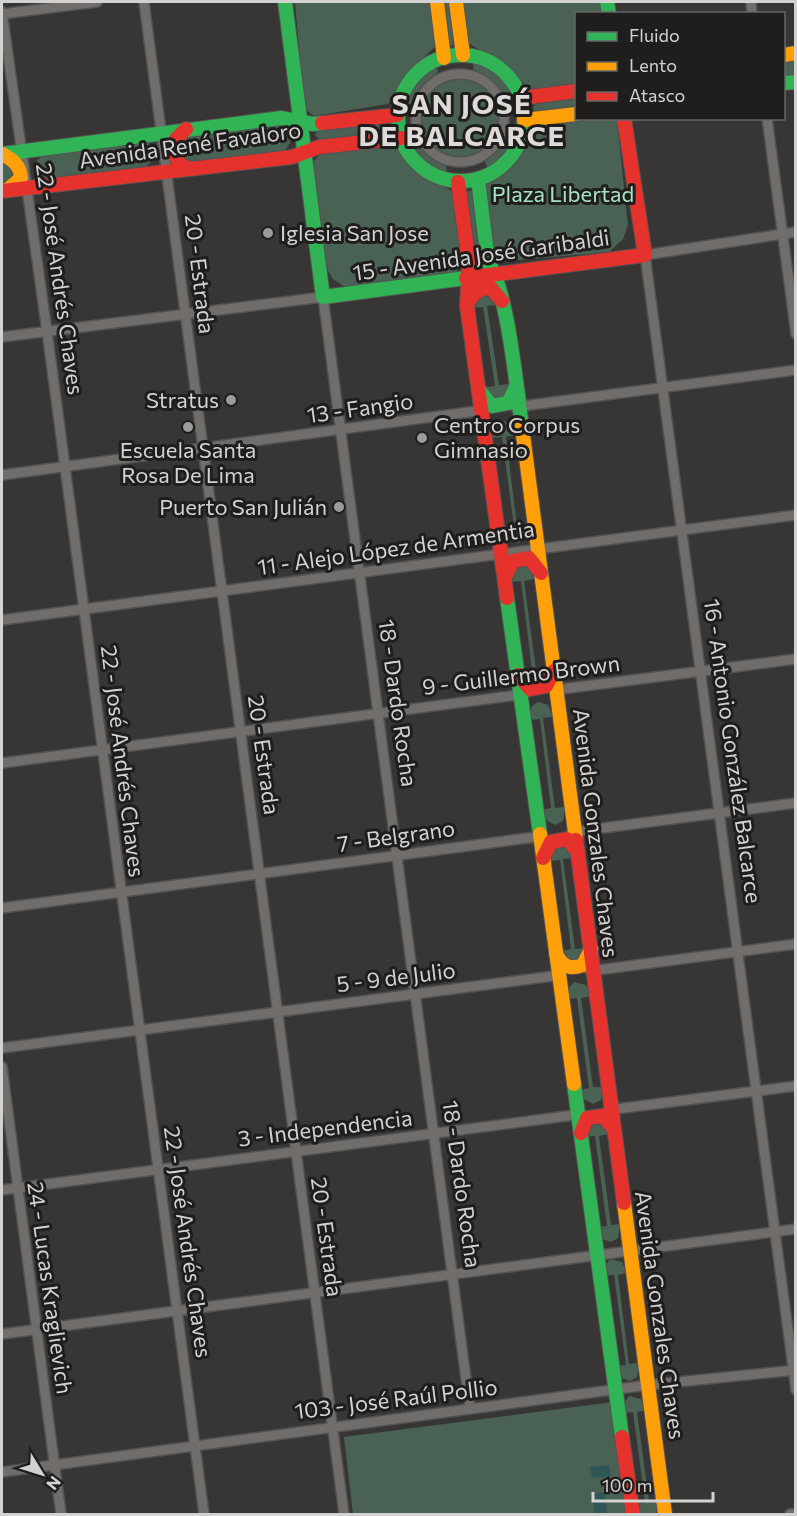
<svg xmlns="http://www.w3.org/2000/svg" width="797" height="1516" font-family="Commissioner,sans-serif">
	<style>
		.green { fill: #4a6254 }
		.water { fill: #315657 }
		.lines { fill: none; stroke-linecap: round; stroke-linejoin: round }
		.street-casing { stroke: #535252; stroke-width: 12 }
		.fast-casing { stroke: #535252; stroke-width: 16 }
		.slow-casing { stroke: #535252; stroke-width: 16 }
		.jam-casing { stroke: #535252; stroke-width: 16 }
		.street { stroke: #706d6a; stroke-width: 9 }
		.fast { stroke: #30b455; stroke-width: 14 }
		.slow { stroke: #ff9f0a; stroke-width: 14 }
		.jam { stroke: #e5322d; stroke-width: 14 }
		.poi-dot { fill: #9d9b9a; stroke: #1f1e1d; stroke-width: 2 }
		.labels { text-anchor: middle; stroke-width: 6; stroke-linejoin: round; paint-order: stroke }
		.street-label { font-size: 22px; fill: #d4d2d1; stroke: #1f1e1d }
		.park-label { font-size: 22px; fill: #a7e2c1; stroke: #1f1e1d }
		.poi-label { font-size: 22px; fill: #d4d2d1; stroke: #1f1e1d; text-anchor: start }
		.district-label { font-size: 28px; font-weight: bold; letter-spacing: 1.5px; fill: #dedad7; stroke: #1f1e1d }
	</style>
	<rect width="100%" height="100%" fill="#383635"/>
	<path class="green" d="M295,2h139l4,42 -28,27 -11,21 -11,12 -74,12 -9,-7 -1,-4z
		M440,2h12l1,44 -4,-1z
		M462,2h140l2,11 -28,1v72l-46,3 -28,-26 -34,-20z
		M795,51v27l-11,2v-27z
		M480,61l22,14 9,13 -3,5h-7l-12,-13 -15,-9 -1,-7z
		M431,66l7,4c-1,8 -17,23 -22,34l-7,1 -4,-6c6,-13 13,-26 26,-33z
		M421 119a40 40 0 1 1 80 0a40 40 0 1 1-80 0Z
		M576,96v13l-40,4 -3,-5 2,-5z
		M576,118l39,1 2,2 11,104 -5,14 -14,13 -111,10 -5,-4 -9,-72 29,-28 15,-28 6,-4z
		M388,122l3,4 -4,7 -66,8 -6,-6 2,-5z
		M282,124l9,13 -1,6 -6,8 -95,12 -6,-3 -5,-16 6,-7z
		M509,128l8,5c-4,14 -13,26 -24,34h-6l-3,-8z
		M413,141l6,1 11,13 16,9 1,9 -8,1 -16,-10 -13,-14z
		M148,142l6,10 -4,11 -5,4 -97,13 -11,-8v-11l6,-7z
		M383,146l16,4 22,23 34,20 8,72 -7,7 -111,15 -12,-8 -8,-13 -12,-104 8,-9z
		M2,160l9,4 1,13 -10,9z
		M469,191h4l7,76 -4,-1 -10,-74z
		M483,290l14,15 -10,1 12,79 10,-1v10l-13,7 -10,-14 9,-1 -12,-79 -10,1z
		M501,420l9,3 5,12 -9,2 11,89 10,-1 -2,14 -7,4c-9,-2 -13,-6 -14,-15l10,-2 -12,-89 -10,1c-1,-8 1,-15 9,-18z
		M524,565l5,2 5,12 -10,2 12,89 10,-1 1,5 -11,13 -13,-15 9,-2 -11,-89 -10,1 2,-14z
		M539,702l9,3 5,12 -10,1 12,90 10,-1 -2,14 -8,4 -11,-6 -2,-9 9,-2 -11,-89 -10,1c-1,-8 1,-16 9,-18z
		M563,844l10,14 -10,1 12,90 10,-1 1,5 -14,12 -10,-14 9,-2 -11,-89 -10,1v-10z
		M574,982l12,3 5,11 -10,2 12,89h10l-2,13 -8,4 -11,-6 -2,-8 9,-2 -12,-90 -9,1v-10z
		M599,1120l10,14 -10,2 12,89 9,-1 -2,14 -7,4 -9,-3 -5,-12 10,-1 -12,-90 -10,1 1,-9z
		M610,1259l12,3 5,11 -9,2 11,89 10,-1 -2,14 -7,4 -9,-3 -5,-12 10,-1 -12,-90 -10,1 1,-10z
		M629,1396l12,3 5,11 -9,2 12,89 9,-1 -2,14h-16l-5,-11 10,-1 -12,-90 -10,1 1,-10z
		M613,1402l14,112h-274l-9,-77z"/>
	<path class="water" d="M609,1465l2,11 -19,2 -2,-11z
		M605,1492l2,22h-12l-3,-20z"/>
	<g class="lines">
		<defs>
			<path id="street" d="M144,2l200,1512
				M751,2l1,12
				M2,12l45,319 157,1183
				M2,14l95,-12
				M416 118a44 44 0 1 1 88 0a44 44 0 1 1-88 0Z
				M767,118l29,216
				M796,232l-151,23 151,1135
				M2,337l321,-40 147,1112
				M515,407l281,-37
				M2,475l482,-65
				M2,620l794,-105
				M554,690l242,-31
				M2,763l523,-69
				M572,832l224,-29
				M2,908l541,-72
				M590,971l206,-27
				M2,1048l559,-73
				M2,1067l59,447
				M608,1110l188,-24
				M2,1190l580,-76
				M2,1334l794,-105
				M2,1472l646,-87 148,-15
				M790,1514h6"/>
			<path id="fast" d="M285,2l38,295 143,-19
				M607,2l2,12
				M398 118a63 63 0 1 1 126 0a63 63 0 1 1-126 0Z
				M784,83l12,-1
				M2,154l279,-36 32,6 9,-1
				M478,179l10,83c19,26 29,128 34,165
				M480,391l12,15 16,-3 8,-16
				M507,598l33,236
				M574,1084l48,353"/>
			<path id="slow" d="M437,2l7,56
				M456,2l7,53
				M784,55l12,-2
				M524,120l52,-6
				M2,154c11,6 18,11 19,24l-14,12
				M522,427l54,413
				M540,834l34,250
				M556,954c6,12 14,16 27,11l8,-16
				M624,1203l41,311"/>
			<path id="jam" d="M521,98l55,-7
				M322,123l75,-8
				M186,129l-10,10 -4,9 8,17 8,3
				M458,182l11,81 -2,43 40,292
				M2,191l290,-34 27,-10 82,-9
				M466,278l179,-23 -21,-137
				M467,305c5,-11 11,-17 24,-17l11,13
				M505,577l8,-16 16,-3 12,15
				M518,675l12,14 16,-3 8,-15
				M576,840l48,363
				M543,858l8,-16 16,-3 11,13
				M581,1133l6,-15 16,-2 11,13
				M622,1437l11,77"/>
		</defs>
		<use href="#street" class="street-casing"/>
		<use href="#fast" class="fast-casing"/>
		<use href="#slow" class="slow-casing"/>
		<use href="#jam" class="jam-casing"/>
		<use href="#street" class="street"/>
		<use href="#fast" class="fast"/>
		<use href="#slow" class="slow"/>
		<use href="#jam" class="jam"/>
	</g>
	<g class="poi-dot">
		<circle cx="268" cy="233" r="6"/>
		<circle cx="231" cy="400" r="6"/>
		<circle cx="188" cy="427" r="6"/>
		<circle cx="422" cy="438" r="6"/>
		<circle cx="339" cy="507" r="6"/>
	</g>
	<g class="labels">
		<g class="street-label">
			<text transform="translate(190 145) rotate(-8)" y="8">Avenida René Favaloro</text>
			<text transform="translate(481 255) rotate(-8)" y="8">15 - Avenida José Garibaldi</text>
			<text transform="translate(200 274) rotate(83)" y="8">20 - Estrada</text>
			<text transform="translate(60 279) rotate(82)" y="8">22 - José Andrés Chaves</text>
			<text transform="translate(360 408) rotate(-8)" y="8">13 - Fangio</text>
			<text transform="translate(396 548) rotate(-8)" y="8">11 - Alejo López de Armentia</text>
			<text transform="translate(521 675) rotate(-7)" y="8">9 - Guillermo Brown</text>
			<text transform="translate(398 703) rotate(82)" y="8">18 - Dardo Rocha</text>
			<text transform="translate(733 751) rotate(82)" y="8">16 - Antonio González Balcarce</text>
			<text transform="translate(264 755) rotate(82)" y="8">20 - Estrada</text>
			<text transform="translate(123 761) rotate(83)" y="8">22 - José Andrés Chaves</text>
			<text transform="translate(596 833) rotate(83)" y="8">Avenida Gonzales Chaves</text>
			<text transform="translate(396 836) rotate(-8)" y="8">7 - Belgrano</text>
			<text transform="translate(396 977) rotate(-7)" y="8">5 - 9 de Julio</text>
			<text transform="translate(325 1128) rotate(-7)" y="8">3 - Independencia</text>
			<text transform="translate(462 1184) rotate(82)" y="8">18 - Dardo Rocha</text>
			<text transform="translate(327 1237) rotate(82)" y="8">20 - Estrada</text>
			<text transform="translate(188 1242) rotate(82)" y="8">22 - José Andrés Chaves</text>
			<text transform="translate(50 1288) rotate(82)" y="8">24 - Lucas Kraglievich</text>
			<text transform="translate(660 1315) rotate(82)" y="8">Avenida Gonzales Chaves</text>
			<text transform="translate(396 1399) rotate(-7)" y="8">103 - José Raúl Pollio</text>
		</g>
		<g class="park-label">
			<text x="563" y="202">Plaza Libertad</text>
		</g>
		<g class="poi-label">
			<text x="280" y="241">Iglesia San Jose</text>
			<text x="219" y="408" text-anchor="end">Stratus</text>
			<text x="434" y="433">Centro Corpus<tspan x="434" dy="25">Gimnasio</tspan></text>
			<text x="188" y="458" text-anchor="middle">Escuela Santa<tspan x="188" dy="25">Rosa De Lima</tspan></text>
			<text x="327" y="515" text-anchor="end">Puerto San Julián</text>
		</g>
		<g class="district-label">
			<text x="462" y="114">SAN JOSÉ<tspan x="462" dy="32">DE BALCARCE</tspan></text>
		</g>
	</g>
	<rect width="797" height="1516" fill="none" stroke="#d4d2d1" stroke-width="6"/>
	<rect x="575" y="12" width="210" height="108" fill="#1f1e1d" stroke="#676665" stroke-width="1.5"/>
	<rect x="587" y="32" width="30" height="9" fill="#30b455" stroke="#676665" stroke-width="1.5"/>
	<text x="629" y="42" font-size="18" fill="#d4d2d1">Fluido</text>
	<rect x="587" y="62" width="30" height="9" fill="#ff9f0a" stroke="#676665" stroke-width="1.5"/>
	<text x="629" y="72" font-size="18" fill="#d4d2d1">Lento</text>
	<rect x="587" y="92" width="30" height="9" fill="#e5322d" stroke="#676665" stroke-width="1.5"/>
	<text x="629" y="102" font-size="18" fill="#d4d2d1">Atasco</text>
	<g transform="translate(42 1474) rotate(128)" stroke="#1f1e1d" stroke-width="4.5" paint-order="stroke">
	<path d="M0-4.5L10 22L0 15L-10 22Z" fill="#d4d2d1"/>
	<text y="-9" font-size="16" font-weight="bold" text-anchor="middle" fill="#d4d2d1">N</text>
	</g>
	<path d="M593 1492v9h120v-9" fill="none" stroke="#d4d2d1" stroke-width="3"/>
	<text x="602" y="1492" font-size="18" fill="#d4d2d1" stroke="#1f1e1d" stroke-width="4.5" paint-order="stroke">100 m</text>
</svg>
